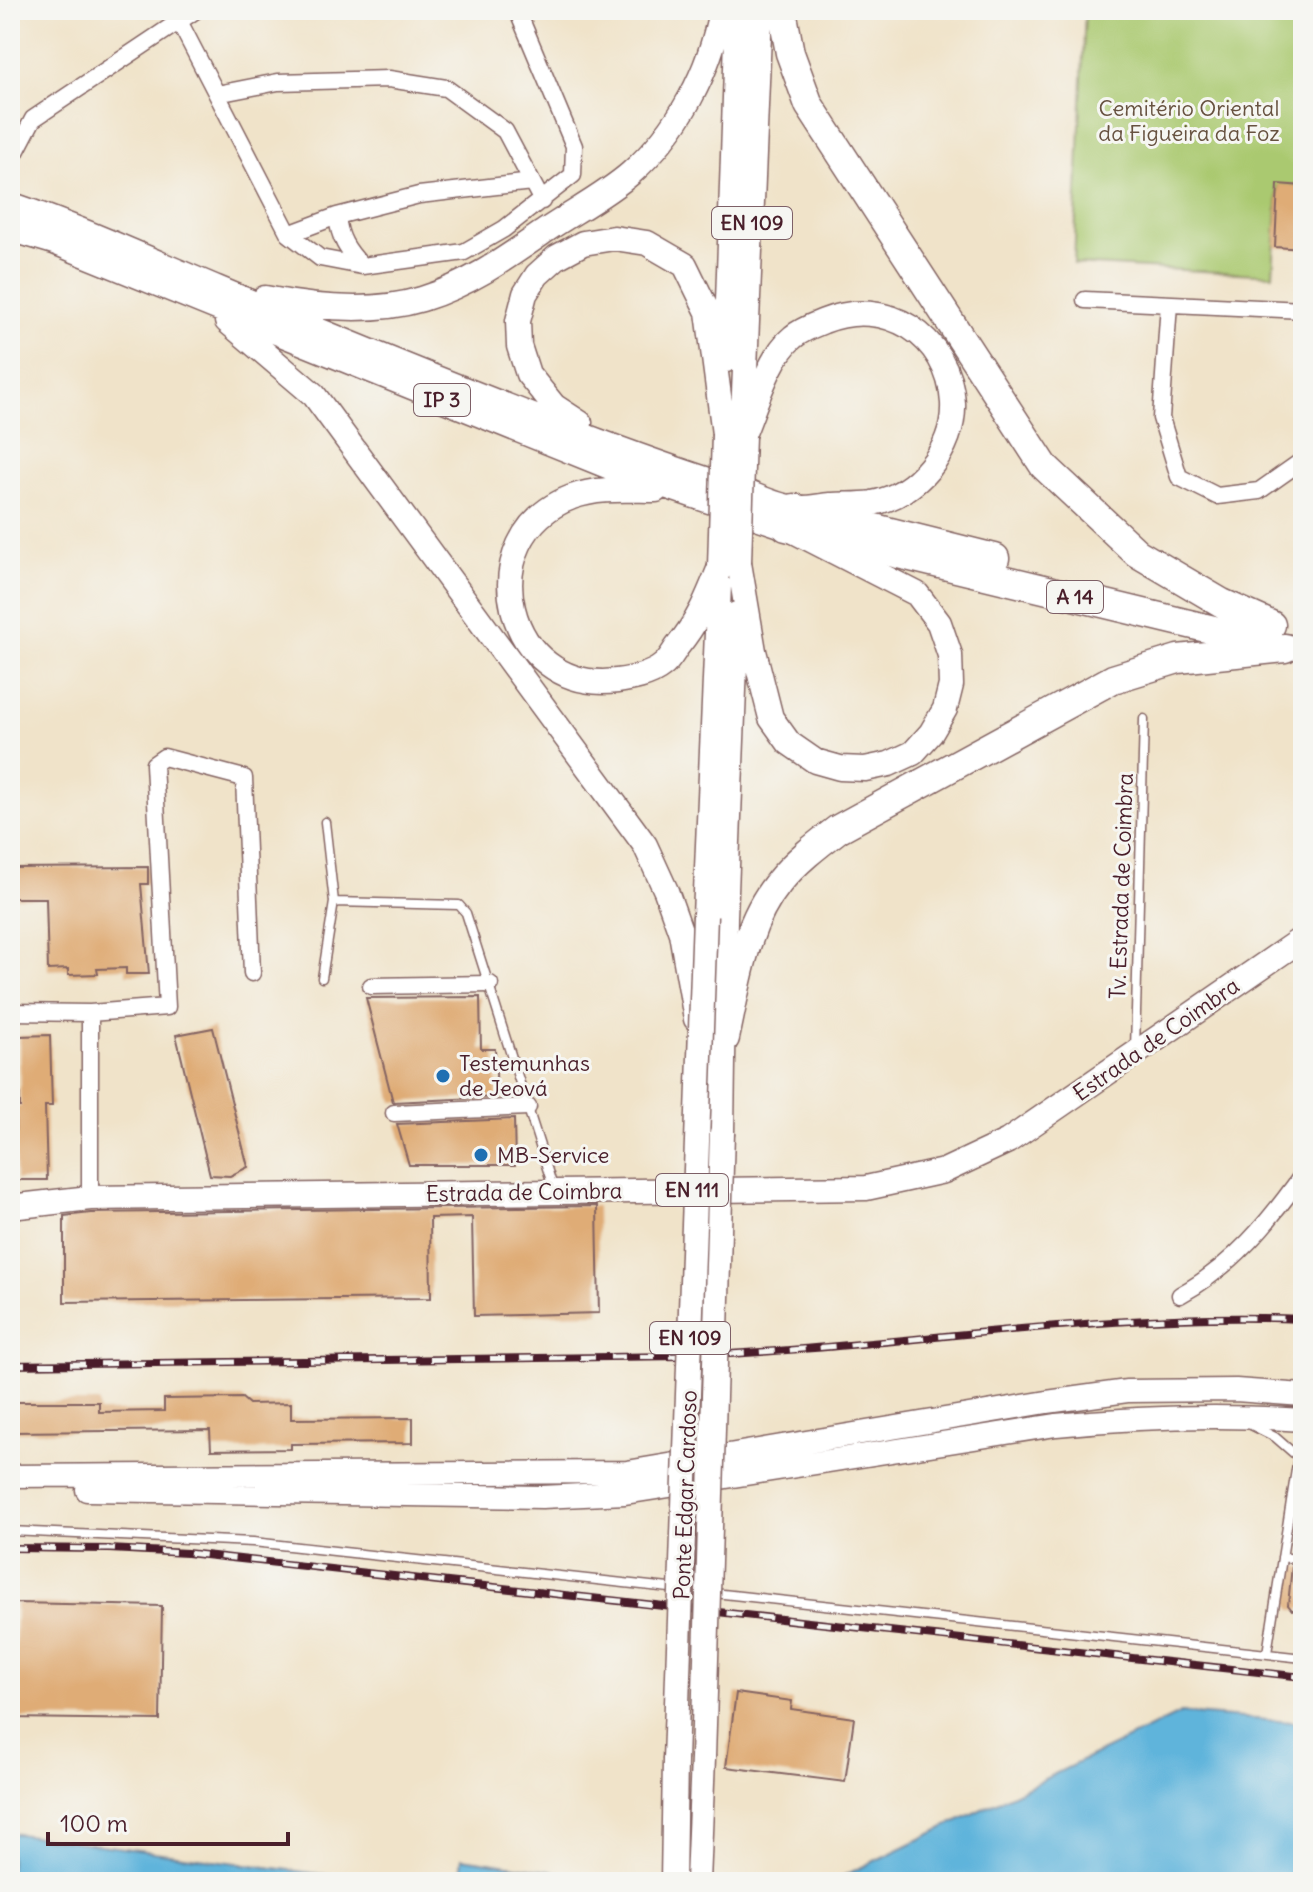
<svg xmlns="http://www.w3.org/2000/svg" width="1313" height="1892" font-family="Delius,sans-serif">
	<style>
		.green { fill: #aac970; stroke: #7a744e; stroke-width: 2 }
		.water { fill: #5fb4db; stroke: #546a83; stroke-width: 2 }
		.building { fill: #dfac76 }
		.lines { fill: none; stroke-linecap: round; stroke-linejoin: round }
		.lane-casing { stroke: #846462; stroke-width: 11 }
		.street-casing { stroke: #846462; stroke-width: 19 }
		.secondary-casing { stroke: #846462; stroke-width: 25 }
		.primary-casing { stroke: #846462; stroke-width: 27 }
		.highway-casing { stroke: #846462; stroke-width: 31 }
		.lane { stroke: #fff; stroke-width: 8 }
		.street { stroke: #fff; stroke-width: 16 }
		.secondary { stroke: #fff; stroke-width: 22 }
		.primary { stroke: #fff; stroke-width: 24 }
		.highway { stroke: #fff; stroke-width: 28 }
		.rail-casing { stroke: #4a1f2b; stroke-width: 8 }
		.rail { stroke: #f6f6f2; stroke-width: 5; stroke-dasharray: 15; stroke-linecap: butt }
		.primary-bridge-casing { stroke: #846462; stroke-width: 27; stroke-linecap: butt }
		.primary-bridge { stroke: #fff; stroke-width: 24 }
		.poi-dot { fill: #1f6fb2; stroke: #f6f6f2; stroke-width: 3 }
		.labels { text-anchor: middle; stroke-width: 6; stroke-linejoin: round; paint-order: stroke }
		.shield { fill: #f6f6f2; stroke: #7e6067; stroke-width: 2 }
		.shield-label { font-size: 20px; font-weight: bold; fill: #4a1f2b }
		.park-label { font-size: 22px; fill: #675240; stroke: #f6f6f2 }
		.street-label { font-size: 22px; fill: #4a1f2b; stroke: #f6f6f2 }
		.poi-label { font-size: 22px; fill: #4a1f2b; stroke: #f6f6f2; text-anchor: start }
	</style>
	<rect width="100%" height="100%" fill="#f6f6f2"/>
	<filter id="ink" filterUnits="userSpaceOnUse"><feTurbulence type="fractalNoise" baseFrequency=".0125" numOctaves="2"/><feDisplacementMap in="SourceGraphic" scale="16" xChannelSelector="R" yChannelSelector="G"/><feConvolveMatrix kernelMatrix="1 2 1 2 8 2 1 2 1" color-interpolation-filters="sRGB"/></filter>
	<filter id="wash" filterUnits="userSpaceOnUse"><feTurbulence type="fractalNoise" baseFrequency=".006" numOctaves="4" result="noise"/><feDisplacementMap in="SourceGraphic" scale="32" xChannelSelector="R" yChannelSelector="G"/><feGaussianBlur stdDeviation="1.8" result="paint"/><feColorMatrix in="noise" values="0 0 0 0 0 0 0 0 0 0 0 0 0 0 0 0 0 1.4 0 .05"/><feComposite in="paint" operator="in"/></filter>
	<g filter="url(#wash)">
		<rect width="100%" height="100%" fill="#f0e3c9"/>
		<path class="green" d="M1085,10h218v176l-25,-1 -5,90 -199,-11z"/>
		<path class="water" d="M1181,1713l122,10v159h-472z
			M10,1833l370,49h-370z
			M462,1858l153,23 1,1h-157z"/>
		<g id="blocks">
			<path class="building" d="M1278,184l25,2v63l-28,-2z
				M148,867v17h-7l8,90h-23v-6l-29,1 1,5 -30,1v-6l-20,1 -2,-72h-36v-30z
				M480,997l1,52h14l2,48 -104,5 -27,-104z
				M213,1028l35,139 -18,9 -20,-1 -34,-140z
				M50,1035l2,71h-7l2,74h-31l-1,-73h5l-1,-71z
				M514,1119l1,46h-106l-12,-41z
				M597,1206l2,107 -125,3 -2,-99 -42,1 1,80 -367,4v-86l27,-3z
				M242,1398l7,6 42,-1v16l122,-1v25l-122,1v5l-80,1 -1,-20 -200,2v-30h89v10l65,-1v-12z
				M1292,1566l11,1v39l-5,4h-6l-4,-5z
				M16,1603l146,3 -2,114 -150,-2v-63h5z
				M736,1693l56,8 -1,8 63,9 -9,64 -119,-15z"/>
		</g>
	</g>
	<g filter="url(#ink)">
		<use href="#blocks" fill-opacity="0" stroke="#846462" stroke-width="2"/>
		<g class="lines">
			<defs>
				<path id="lane" d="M334,902l125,3 7,8 87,274
					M322,978l12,-76 -9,-80
					M1135,1049l9,-330
					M1251,1425l24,12 23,20
					M10,1531l243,11 1050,116
					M1282,1557l21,3
					M1267,1653l31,-196 5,-7"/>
				<path id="street" d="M179,21l110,213 31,24 42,8 102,-14 40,-23 69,-54 1,-29 -57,-136
					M217,94l61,-12 111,-3 57,9 59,43 37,70
					M10,163l23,-44 163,-109
					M337,216c2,22 10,34 25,50
					M289,234l48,-18 82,-21 113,-13
					M1085,300l218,10
					M1169,304l-8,114 18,59 38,19 42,-5 44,-31
					M371,986l119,-2
					M10,1012l80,1 77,-6 -13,-243 10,-7 80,21 8,195
					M90,1013v185
					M394,1113l134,-6
					M1180,1295c53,-29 89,-73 123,-121"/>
				<path id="secondary" d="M10,1476l617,-4 420,-70 80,-11 109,-1 67,5
					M87,1490l455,7 83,-4 431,-68c83,-8 164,-11 247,-5"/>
				<path id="primary" d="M10,204c71,24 138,55 207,84 126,53 253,105 381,153 48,18 96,35 145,50 16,6 36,16 53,17 11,1 23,-2 34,-3 14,-1 29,0 42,-2 45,-8 83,-54 81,-100 -4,-68 -68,-107 -129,-82 -10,4 -23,9 -31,16 -24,19 -38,70 -50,98
					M10,229l44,13 558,226 174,59 131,67 22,29 11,32 1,30 -6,24 -14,24 -18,20 -24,11 -24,5 -25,-1 -25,-7 -26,-18 -18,-25 -17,-67 -15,-88
					M265,298c50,10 108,16 157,1 48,-15 83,-40 123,-68 28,-19 61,-36 86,-58 48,-43 79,-101 90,-163
					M227,321l87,74 331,450 21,46 15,42 15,86
					M726,360l12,-350
					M743,417l17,-407
					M580,423l-26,-17 -26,-32 -9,-28 -1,-25 7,-27 12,-19 20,-18 26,-14 31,-5 33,5 38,22 23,47 16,122
					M656,490c-27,0 -58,-3 -84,7 -105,40 -67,198 45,184 14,-2 33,-5 45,-15 6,-4 11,-13 15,-19 22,-27 30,-48 43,-80
					M705,916l14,-331
					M722,1133l3,-216 12,-303
					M10,1207l80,-9 776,-10 78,-17 64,-30 295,-203
					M673,1882l2,-122
					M698,1882l5,-124"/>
				<path id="highway" d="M782,10l8,43 19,52 235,361 93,87 85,50 49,22
					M794,508l201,50
					M786,527l478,115
					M725,1038c12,-53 18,-112 54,-156 16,-20 38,-37 59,-53l275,-150 65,-20 107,-11"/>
			</defs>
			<use href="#lane" class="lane-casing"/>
			<use href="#street" class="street-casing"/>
			<use href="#secondary" class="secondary-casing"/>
			<use href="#primary" class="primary-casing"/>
			<use href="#highway" class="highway-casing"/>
			<use href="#lane" class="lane"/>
			<use href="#street" class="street"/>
			<use href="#secondary" class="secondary"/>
			<use href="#primary" class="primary"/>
			<use href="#highway" class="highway"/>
			<defs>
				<path id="rail" d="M10,1365l673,-9c206,-7 413,-46 620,-37
					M10,1548l99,1 78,4 1116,124"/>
			</defs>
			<use href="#rail" class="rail-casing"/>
			<use href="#rail" class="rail"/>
			<defs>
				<path id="primary-bridge" d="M739,563l4,-128
					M720,567l4,-133
					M703,1758l19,-625
					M675,1760l30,-844"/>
			</defs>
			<use href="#primary-bridge" class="primary-bridge-casing"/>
			<use href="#primary-bridge" class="primary-bridge"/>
		</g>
	</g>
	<g class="poi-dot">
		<circle cx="443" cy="1076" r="8"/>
		<circle cx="481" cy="1155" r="8"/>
	</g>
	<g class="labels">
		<g class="shield">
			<rect x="712" y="207" width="80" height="32" rx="6"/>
			<rect x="414" y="384" width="56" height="32" rx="6"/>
			<rect x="1047" y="581" width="56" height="32" rx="6"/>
			<rect x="656" y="1174" width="72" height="32" rx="6"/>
			<rect x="650" y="1322" width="80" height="32" rx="6"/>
		</g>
		<g class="shield-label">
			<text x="752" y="230">EN 109</text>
			<text x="442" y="407">IP 3</text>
			<text x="1075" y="604">A 14</text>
			<text x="692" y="1197">EN 111</text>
			<text x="690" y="1345">EN 109</text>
		</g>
		<g class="park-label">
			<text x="1189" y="116">Cemitério Oriental<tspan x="1189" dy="25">da Figueira da Foz</tspan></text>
		</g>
		<g class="street-label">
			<text transform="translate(1121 886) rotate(-88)" y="8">Tv. Estrada de Coimbra</text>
			<text transform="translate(1156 1039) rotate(-35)" y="8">Estrada de Coimbra</text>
			<text transform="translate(524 1192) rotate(-1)" y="8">Estrada de Coimbra</text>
			<text transform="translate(685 1495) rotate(-88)" y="8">Ponte Edgar Cardoso</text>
		</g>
		<g class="poi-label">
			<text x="459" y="1071">Testemunhas<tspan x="459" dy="25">de Jeová</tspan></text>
			<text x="497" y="1163">MB-Service</text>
		</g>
	</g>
	<rect width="1313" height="1892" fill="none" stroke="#f6f6f2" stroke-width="40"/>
	<path d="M48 1832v12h240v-12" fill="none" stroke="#4a1f2b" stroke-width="4"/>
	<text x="60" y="1832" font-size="24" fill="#4a1f2b" stroke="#f6f6f2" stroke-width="6" paint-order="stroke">100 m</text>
</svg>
